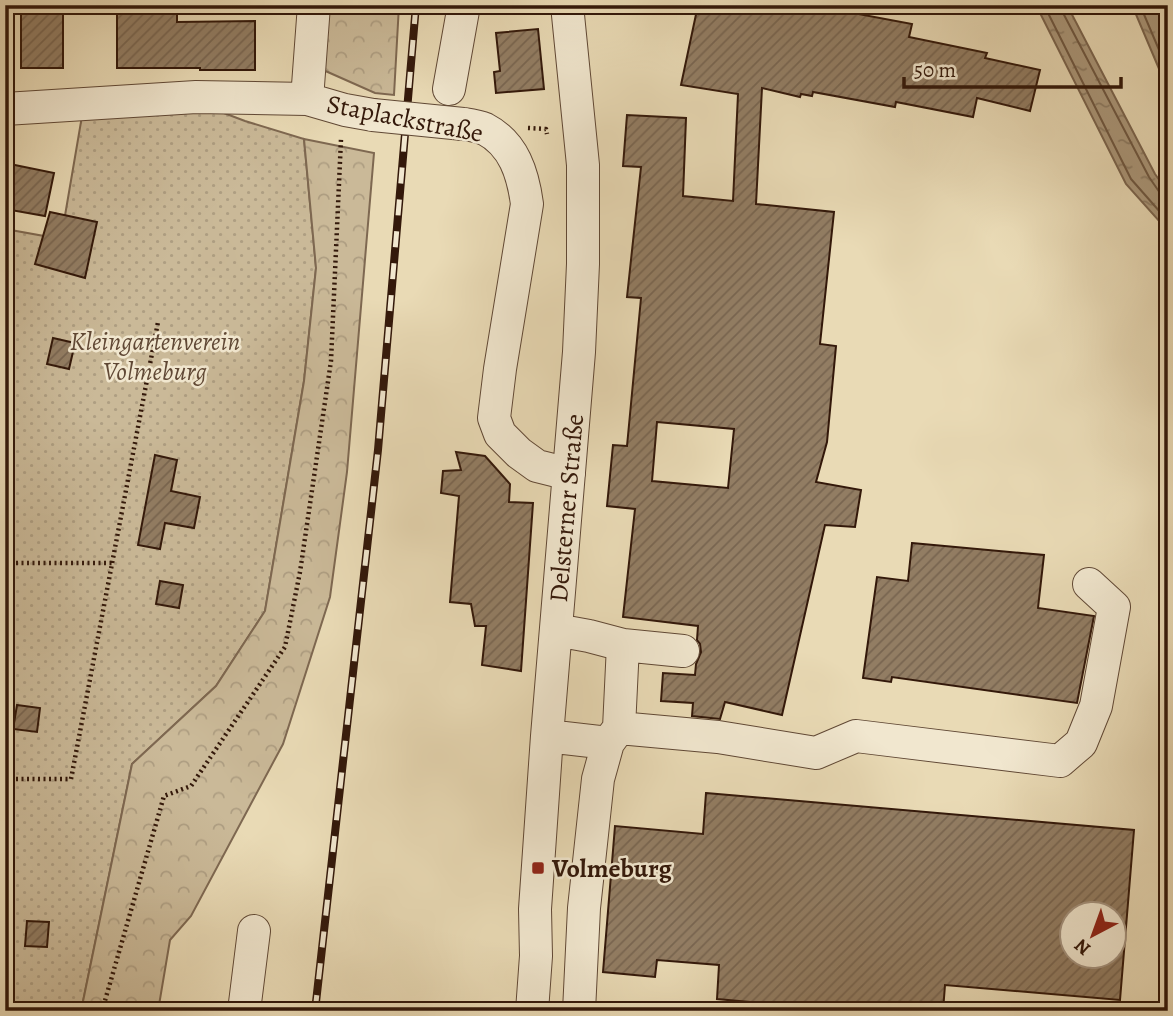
<svg xmlns="http://www.w3.org/2000/svg" width="1173" height="1016" font-family="Alegreya,serif">
	<style>
		.grass { fill: url(#grass-dots); stroke: #7e6851; stroke-width: 2 }
		.forest { fill: url(#forest-crowns); stroke: #7e6851; stroke-width: 2 }
		.water { fill: url(#water-ripples); stroke: #7b654e; stroke-width: 2 }
		.lines { fill: none; stroke-linecap: round; stroke-linejoin: round }
		.shore { stroke: #6f5842; stroke-width: 2 }
		.building { fill: url(#building-hatch); stroke: #33180a; stroke-width: 2; fill-rule: evenodd }
		.minor-casing { stroke: #604835; stroke-width: 34 }
		.path { stroke: #33180a; stroke-width: 4.5; stroke-dasharray: 2 3.5; stroke-linecap: butt }
		.minor { stroke: #f1e7cf; stroke-width: 32 }
		.rail-casing { stroke: #33180a; stroke-width: 8 }
		.rail { stroke: #f1e7cf; stroke-width: 5; stroke-dasharray: 16; stroke-linecap: butt }
		.minor-bridge-casing { stroke: #604835; stroke-width: 34; stroke-linecap: butt }
		.minor-bridge { stroke: #f1e7cf; stroke-width: 32 }
		.poi-dot { fill: #8f2418; stroke: #f1e7cf; stroke-width: 2.5 }
		.labels { text-anchor: middle; stroke-width: 5; stroke-linejoin: round; paint-order: stroke }
		.street-label { font-size: 26px; fill: #33180a; stroke: #f1e7cf }
		.park-label { font-size: 26px; font-style: italic; fill: #604835; stroke: #f1e7cf }
		.poi-label { font-size: 26px; font-weight: bold; fill: #33180a; stroke: #f1e7cf; text-anchor: start }
	</style>
	<defs>
		<pattern id="grass-dots" width="8" height="8" patternUnits="userSpaceOnUse" patternTransform="scale(1.75)"><rect width="8" height="8" fill="#cab998"/><path d="M2 2h.1M6 6h.1" fill="none" stroke="#ae9e82" stroke-width="1.8" stroke-linecap="round"/></pattern>
		<pattern id="forest-crowns" width="20" height="18" patternUnits="userSpaceOnUse" patternTransform="scale(1.75)"><rect width="20" height="18" fill="#cab998"/><path d="M2 6a3 3 0 1 1 6 0M12 15a3 3 0 1 1 6 0" fill="none" stroke="#ae9e82"/></pattern>
		<pattern id="water-ripples" width="26" height="14" patternUnits="userSpaceOnUse" patternTransform="scale(1.75)"><rect width="26" height="14" fill="#ab987b"/><path d="M2 4q2-2 4 0t4 0M15 11q2-2 4 0t4 0" fill="none" stroke="#8c7b63"/></pattern>
		<pattern id="building-hatch" width="6" height="6" patternUnits="userSpaceOnUse" patternTransform="scale(1.75)"><rect width="6" height="6" fill="#927d63"/><path d="M-1 1l2-2M0 6l6-6M5 7l2-2" fill="none" stroke="#786550"/></pattern>
	</defs>
	<rect width="100%" height="100%" fill="#e9dab5"/>
	<filter id="stains"><feTurbulence type="fractalNoise" baseFrequency=".00286" numOctaves="4"/><feColorMatrix values="0 0 0 0 .2 0 0 0 0 .09 0 0 0 0 .02 0 0 0 .5 -.17"/></filter>
	<radialGradient id="worn" r=".72"><stop offset=".6" stop-color="#630" stop-opacity="0"/><stop offset="1" stop-color="#630" stop-opacity=".3"/></radialGradient>
	<path class="grass" d="M208,107l37,14 59,18 12,129 -12,113 -39,230 -49,75 -84,78 -51,247h-76v-782l56,10 21,-123z"/>
	<path class="forest" d="M325,5h74l-5,90 -19,-2 -54,-24z
		M304,139l70,14 -27,319 -17,125 -47,147 -92,172 -21,24 -12,71h-77l51,-247 84,-78 49,-75 39,-230 12,-113z"/>
	<path class="water" d="M1036,5h31l88,169 13,18v39l-42,-47z
		M1132,5h36v85z"/>
	<g class="lines">
		<path class="shore" d="M1044,5l87,174 37,42
			M1061,5l1,6 87,166 11,16 8,2
			M1140,5l28,66"/>
	</g>
	<path class="building" d="M21,5h42v63h-42z
		M698,5h157l-2,8 59,11 -3,13 78,16 -2,5 55,12 -10,41 -53,-13 -4,19 -77,-15 -1,5 -82,-15 -1,4 -11,-2 -1,3 -38,-9 -6,116 78,8 -14,132 16,2 -9,96 -11,40 45,8 -6,37 -30,-2 -43,190 -57,-13 -5,17 -28,-3 1,-13 -32,-2 2,-28 32,2 1,-11 5,-12 -1,-8 -3,-4 1,-14 -75,-9 12,-108 -28,-3 6,-61 14,1 14,-148 -14,-1 14,-130 -18,-1 4,-51 59,3 -3,78 50,5 5,-107 -57,-9zM657,422l77,7 -6,59 -76,-7z
		M117,13h60v9l78,-1v49h-55v-2h-83z
		M538,29l6,60 -48,4 -2,-21 6,-1 -4,-38z
		M5,163l49,10 -9,43 -40,-7z
		M50,212l47,10 -12,56 -50,-14z
		M53,338l22,5 -6,26 -22,-5z
		M456,452l29,4 25,28 -1,18 24,1 -12,168 -39,-6 4,-39h-11l-4,-22 -21,-2 9,-106 -18,-3 2,-22 18,-1z
		M155,455l22,5 -6,31 29,6 -6,31 -29,-5 -5,26 -22,-4z
		M912,543l132,12 -6,53 56,8 -17,87 -185,-26 -1,5 -28,-4 14,-101 31,4z
		M160,581l23,4 -4,23 -23,-4z
		M17,705l23,3 -3,24 -24,-3z
		M706,793l428,37 -14,170 -175,-15 -2,26h-95l-131,-12 2,-34 -62,-5 -2,17 -52,-5 12,-146 88,8zM1072,914h42v42h-42z
		M27,921l22,1 -2,25 -22,-1z"/>
	<g class="lines">
		<defs>
			<path id="minor" d="M449,89l15,-84
				M307,99l7,-94
				M5,109l191,-12 111,2 38,11 28,5
				M463,124c7,1 15,2 22,5 29,15 38,45 42,75l-27,165 -6,49 6,16 19,19 18,13 32,8
				M556,630l33,6 34,9 60,6
				M619,728l4,-83
				M547,736l61,7 11,-15 99,9 98,16 40,-17 204,25 21,-18 15,-37 18,-99 -25,-23
				M244,1011l10,-80
				M532,1011l4,-55 -1,-47 12,-173 32,-384 4,-88v-99l-16,-160
				M579,1011l5,-103 14,-129 10,-36"/>
		</defs>
		<use href="#minor" class="minor-casing"/>
		<path class="path" d="M528,128l18,1 1,5
			M5,563h107
			M5,779h66l87,-457
			M102,1011l62,-215 27,-10 94,-139 15,-75 31,-211 10,-222"/>
		<use href="#minor" class="minor"/>
		<defs>
			<path id="rail" d="M315,1011l63,-561 38,-445"/>
		</defs>
		<use href="#rail" class="rail-casing"/>
		<use href="#rail" class="rail"/>
		<defs>
			<path id="minor-bridge" d="M373,115l90,9"/>
		</defs>
		<use href="#minor-bridge" class="minor-bridge-casing"/>
		<use href="#minor-bridge" class="minor-bridge"/>
	</g>
	<rect class="poi-dot" x="531" y="861" width="14" height="14" rx="3.5"/>
	<g class="labels">
		<g class="street-label">
			<text transform="translate(405 118) rotate(11)" y="9">Staplackstraße</text>
			<text transform="translate(566 508) rotate(-85)" y="9">Delsterner Straße</text>
		</g>
		<g class="park-label">
			<text x="155" y="350">Kleingartenverein<tspan x="155" dy="30">Volmeburg</tspan></text>
		</g>
		<g class="poi-label">
			<text x="552" y="877">Volmeburg</text>
		</g>
	</g>
	<rect width="1173" height="1016" fill="none" stroke="#e9dab5" stroke-width="28"/>
	<rect x="7" y="7" width="1159" height="1002" fill="none" stroke="#33180a" stroke-width="3.5"/>
	<rect x="14" y="14" width="1145" height="988" fill="none" stroke="#33180a" stroke-width="2"/>
	<g transform="translate(1093 935) rotate(221)"><circle r="33" fill="#f1e7cf" stroke="#a59480" stroke-width="2"/>
	<path d="M0-5L12 26L0 18L-12 26Z" fill="#8f2418"/>
	<text y="-10" font-size="19" font-weight="bold" text-anchor="middle" fill="#33180a">N</text>
	</g>
	<path d="M904 77v10h217v-10" fill="none" stroke="#33180a" stroke-width="3.5"/>
	<text x="914" y="77" font-size="21" fill="#33180a" stroke="#f1e7cf" stroke-width="5" paint-order="stroke">50 m</text>
	<rect width="100%" height="100%" filter="url(#stains)"/>
	<rect width="100%" height="100%" fill="url(#worn)"/>
</svg>
